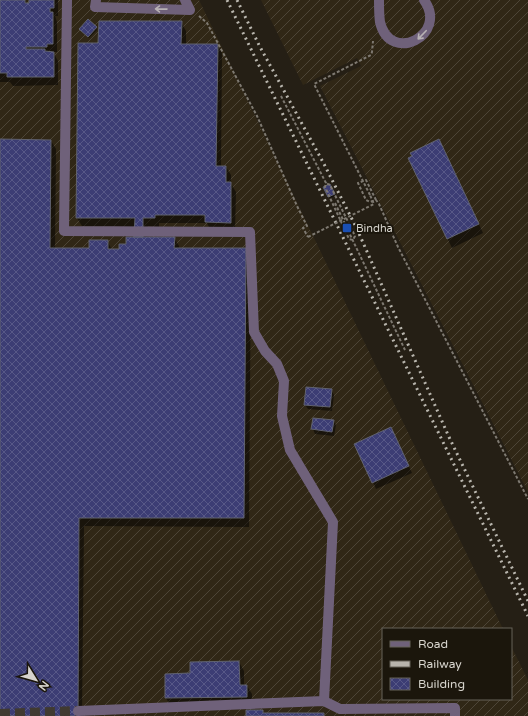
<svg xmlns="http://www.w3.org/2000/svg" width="528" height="716" font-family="'Varela Round',sans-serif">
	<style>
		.industrial { fill: url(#industrial-furrows) }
		.shadow { fill: #0007 }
		.building { fill: url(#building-cross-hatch); stroke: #60626f }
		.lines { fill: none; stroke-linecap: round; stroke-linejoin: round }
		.minor-tunnel { stroke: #403a31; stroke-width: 10; stroke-dasharray: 10 5; stroke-linecap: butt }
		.path { stroke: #7e7971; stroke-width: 2; stroke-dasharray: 3 2; stroke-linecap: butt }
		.minor { stroke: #6f617a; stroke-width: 10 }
		.rail { stroke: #b8b5ad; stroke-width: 3; stroke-dasharray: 2 4; stroke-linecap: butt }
		.path-bridge { stroke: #7e7971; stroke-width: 2; stroke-dasharray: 3 2; stroke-linecap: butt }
		.oneway { stroke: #b8b2b4 }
		.transit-dot { fill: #1a4fb4; stroke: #1b160c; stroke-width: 1.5 }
		.labels { text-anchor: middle; stroke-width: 4; stroke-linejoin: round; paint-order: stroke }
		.poi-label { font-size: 11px; fill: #d7d4cd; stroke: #1b160c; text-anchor: start }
	</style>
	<defs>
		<pattern id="industrial-furrows" width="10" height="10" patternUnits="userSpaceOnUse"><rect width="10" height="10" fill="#302716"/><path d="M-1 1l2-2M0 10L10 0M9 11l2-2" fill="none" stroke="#4d4537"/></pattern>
		<pattern id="building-cross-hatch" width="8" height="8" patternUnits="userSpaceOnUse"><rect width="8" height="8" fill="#3c3d74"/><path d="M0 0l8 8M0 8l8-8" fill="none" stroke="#575887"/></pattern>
	</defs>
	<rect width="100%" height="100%" fill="#251f15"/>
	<path class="industrial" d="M0,0h199l304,629h-120v70h128v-53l17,34v36h-528z
		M261,0h267v492l-208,-406 41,-20 -4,-8 -54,27z"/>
	<path class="shadow" d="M0,0h25l2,4h3v-4h28v16h-3l2,6v30h-4l5,9v24l-45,1 -3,-4h-10z
		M181,22l5,9v14h31l5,8 -1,114h5l5,8v9l5,8 -1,39h-24l-4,-8h-48v4l-11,-1 -1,12h27l5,8v3h67l5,9 -2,269 -165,-1 -2,190h-82v-576l51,1 5,8 -1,100h35l17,-8 5,9h8l15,-12 1,-11 -54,-1 -5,-8 22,-174z
		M96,28l1,2 -8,8 -8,-7z
		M444,149l39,84 -31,15 -43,-90z
		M329,185l6,11 -5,2 -6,-10z
		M331,390l3,5 -2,16 -24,-2 -3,-4z
		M314,419l19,2 3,4 -2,11 -19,-2 -2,-5z
		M391,428l21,45 -36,16 -3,-7z
		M239,662l5,9v15h3l5,8v11l-81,2 -5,-9 25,-24z"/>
	<path class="building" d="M0,0h25v3h4v-3h25v8h-4v4h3v32h-6v3h-21v2h19v2l9,1v25h-47v-4h-7z
		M88,19l9,8 -9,10 -9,-8z
		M99,21h83l-1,23h37l-2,122h10v16h5v41l-26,-1v-7h-50v3h-12v19h-9l1,-19h-59l2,-175h20z
		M0,139l51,1 -1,108h39v-8h19v9h11v-5h7v-7h49l-1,11h72l-2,270h-165l-1,198h-78z
		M439,139l40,85 -32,15 -39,-81 4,-2 -2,-3z
		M330,184l5,10 -7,3 -5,-10z
		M306,387l26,2 -2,18 -26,-2z
		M313,418l21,2 -2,12 -21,-3z
		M391,427l18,39 -37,17 -18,-39z
		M239,661l1,24h7v12l-82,1v-24l25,-1v-11z
		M246,710h17v3h61v3h-78z"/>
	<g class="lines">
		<path class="minor-tunnel" d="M0,714l78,-3"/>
		<path class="path" d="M199,16l8,7 50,93 40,90 10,20 -4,2 5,9
			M281,96l45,87 -1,4 24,52 4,1 2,-4 -25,-51 -4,-2
			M370,195l-56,-111 57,-29 1,-3 1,-11
			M376,200l-10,-20 -8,3 8,17 4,2 6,-2 3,4 19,43 130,252
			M335,203l70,147"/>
		<path class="minor" d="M67,0l-3,231 186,1 4,100 11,19 12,13 7,17 -2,35 8,34 43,72 -9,179
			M96,0l-1,7 95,3 -5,-10
			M379,0c0,7 0,15 1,22 10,43 69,13 44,-22
			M78,711l246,-10 16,8 115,-1v8"/>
		<path class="rail" d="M227,0l301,616
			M237,0l22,45 65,119 33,65 92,208 79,164"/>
		<path class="path-bridge" d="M308,237l66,-33 -4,-9"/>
	</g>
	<defs><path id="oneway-shaft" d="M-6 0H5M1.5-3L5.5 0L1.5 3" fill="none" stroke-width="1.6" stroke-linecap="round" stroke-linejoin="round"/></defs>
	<g class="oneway">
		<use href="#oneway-shaft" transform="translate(161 9) rotate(-179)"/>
		<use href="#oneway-shaft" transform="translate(422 35) rotate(134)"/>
	</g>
	<rect class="transit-dot" x="342" y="223" width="10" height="10" rx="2"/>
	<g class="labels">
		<g class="poi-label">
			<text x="356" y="232">Bindha</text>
		</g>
	</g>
	<rect x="382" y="628" width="130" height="72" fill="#1b160c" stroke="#666259"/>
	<rect x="390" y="641" width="20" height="6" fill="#6f617a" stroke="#666259"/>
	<text x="418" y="648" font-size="12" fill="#d7d4cd">Road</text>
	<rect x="390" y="661" width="20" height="6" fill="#b8b5ad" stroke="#666259"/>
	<text x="418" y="668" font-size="12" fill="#d7d4cd">Railway</text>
	<rect x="390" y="678" width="20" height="12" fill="url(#building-cross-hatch)" stroke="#666259"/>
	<text x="418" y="688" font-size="12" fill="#d7d4cd">Building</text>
	<g transform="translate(36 680) rotate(127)" stroke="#1b160c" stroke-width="3" paint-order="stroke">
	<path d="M0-3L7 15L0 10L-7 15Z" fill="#d7d4cd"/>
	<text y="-6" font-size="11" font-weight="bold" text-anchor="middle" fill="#d7d4cd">N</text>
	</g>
</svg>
